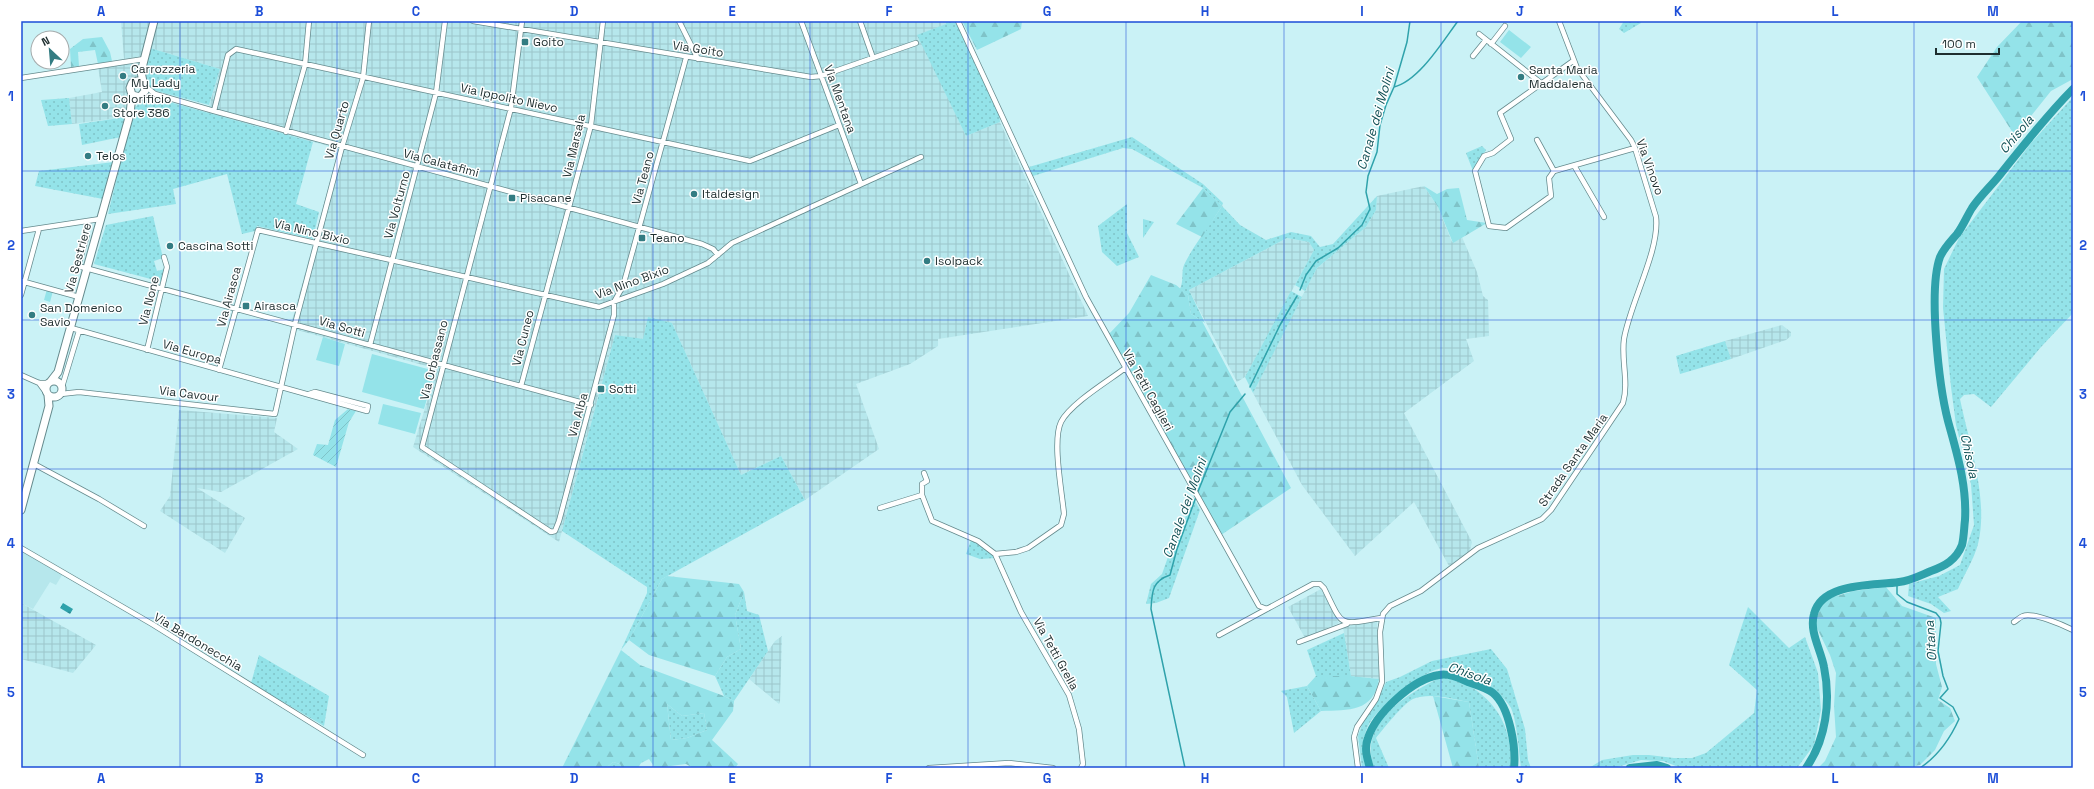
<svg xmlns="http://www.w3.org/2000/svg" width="2094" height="789" font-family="'Space Grotesk',sans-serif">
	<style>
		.built { fill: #b6e7ec }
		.industrial { fill: url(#industrial-grid) }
		.grass { fill: url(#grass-dots) }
		.forest { fill: url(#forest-firs); fill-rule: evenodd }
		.garden { fill: url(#garden-furrows) }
		.pitch { fill: #94e3e9 }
		.water { fill: url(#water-ripples) }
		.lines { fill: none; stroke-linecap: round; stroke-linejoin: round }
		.stream { stroke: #2fa2ab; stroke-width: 1.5 }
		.river { stroke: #2fa2ab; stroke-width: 8 }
		.street-casing { stroke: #658a8d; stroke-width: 6 }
		.secondary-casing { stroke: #658a8d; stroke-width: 9 }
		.street { stroke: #fff; stroke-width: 4.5 }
		.secondary { stroke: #fff; stroke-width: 7 }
		.grid { fill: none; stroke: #1d4ed8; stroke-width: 1; stroke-opacity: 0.55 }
		.poi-dot { fill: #337c82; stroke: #fff; stroke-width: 1.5 }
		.labels { text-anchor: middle; stroke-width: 3; stroke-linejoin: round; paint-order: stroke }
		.poi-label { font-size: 12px; fill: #1e2e2f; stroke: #fff; text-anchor: start }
		.street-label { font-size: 12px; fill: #1e2e2f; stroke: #fff }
		.water-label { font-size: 13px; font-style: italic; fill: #135257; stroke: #fff }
		.neatline { fill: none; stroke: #1d4ed8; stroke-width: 1.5 }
		.grid-label { font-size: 13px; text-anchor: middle; font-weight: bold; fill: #1d4ed8 }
	</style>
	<defs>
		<pattern id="industrial-grid" width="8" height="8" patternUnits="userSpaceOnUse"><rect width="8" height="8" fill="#b6e7ec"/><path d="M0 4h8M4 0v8" fill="none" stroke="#9cc6cb"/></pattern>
		<pattern id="grass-dots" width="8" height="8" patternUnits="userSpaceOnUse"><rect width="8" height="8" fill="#94e3e9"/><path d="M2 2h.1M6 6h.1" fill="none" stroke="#7fc3c8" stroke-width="1.8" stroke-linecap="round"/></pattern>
		<pattern id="forest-firs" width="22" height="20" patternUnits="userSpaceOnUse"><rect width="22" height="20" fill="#94e3e9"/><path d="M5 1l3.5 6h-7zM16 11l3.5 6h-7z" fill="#7fc3c8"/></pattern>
		<pattern id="garden-furrows" width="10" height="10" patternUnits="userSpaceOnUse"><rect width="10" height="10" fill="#94e3e9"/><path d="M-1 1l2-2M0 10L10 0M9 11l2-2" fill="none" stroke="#7fc3c8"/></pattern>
		<pattern id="water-ripples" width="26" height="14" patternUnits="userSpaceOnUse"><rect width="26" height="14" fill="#2fa2ab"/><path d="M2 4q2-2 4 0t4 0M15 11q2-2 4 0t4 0" fill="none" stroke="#27848c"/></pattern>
	</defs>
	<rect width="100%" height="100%" fill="#caf2f6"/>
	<path class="built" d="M21,551l41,24 -6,10 -6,-3 -17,27 -12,-6z"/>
	<path class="industrial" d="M121,21h31l-10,35 -18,3z
		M157,21h789l1,3 -29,11 48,101 34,-14 88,194 -150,23v7l-28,18 -54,20 23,65 -74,51 -24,-44 -40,19 -69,-152 -29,17 -28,-5 -56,207 -146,-95 24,-78 -147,-41 49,-179 -132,-36 13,-44 -70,-21z
		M141,60l-5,18 -8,11 2,10 -4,18 -54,7 -3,-26 33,-6 -4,-25z
		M1424,186l14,21 14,35 10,-5 15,35 6,24 5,4 1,36 -23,3 8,22 -70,52 68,129 -2,8 -21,16 -35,-64 -59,54 -53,-71 -49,-92 27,-55 37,-70 49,-41 10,-17 1,-14z
		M1287,238l22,4 5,8 -69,127 -8,5 -48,-92z
		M1782,325l9,7v4l-5,4 -55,19 -6,-18z
		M179,410l98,8 -3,14 24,17 -77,43 -24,-4 48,30 -20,35 -65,-42 10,-15z
		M1321,589l18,34 -34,15 -17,-31z
		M21,603l75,42 -23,28 -52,-14z
		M1377,621l2,58 -28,-3 -8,-49z
		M782,636l-2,65 -1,3 -30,-25 26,-38z"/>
	<path class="grass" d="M946,21h9l44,91 1,10 -34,14 -49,-101 29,-11z
		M1624,21h16l1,2 -17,10 -5,-4z
		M150,48l70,21 -11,36 -56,-15c-14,-11 -7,-27 -3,-42z
		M2073,97v216l-32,34 -50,60 -17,-13 -10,1 -4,4c9,44 29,100 18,145 -4,15 -14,31 -20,45l-20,8 13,14 -7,2 -13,-9 -23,-8 1,-12 30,-8 21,-11 14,-40 -3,-41 -15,-59 -5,-38 -8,-79 1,-39 15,-31 72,-95z
		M69,98l3,26 -24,2 -7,-26z
		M146,98h9l158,44 -17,62 23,8 -6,27 -56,-13 -2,5 -13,3 -15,-60 -54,15 3,15 -68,10 26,-106z
		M126,117l-5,20 -39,8 -3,-21z
		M1132,137l71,47 20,19 -1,3 18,19 26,15 25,-8 20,4 9,11 13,-3 44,-48 -1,14 -10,17 -49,41 -12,23 -10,-6 19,-35 -5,-8 -22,-4 -98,52 16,33 -14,-9 -3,-19 -8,-6c4,-8 1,-17 4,-24 9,-19 26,-40 38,-59l-19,-18 -71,-39 -9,-1 -90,28 -4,-9z
		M1482,146l4,4 -13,21 -7,-18z
		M114,162l-11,37 -68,-13 4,-15z
		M1127,204v29l12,24 -22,9 -15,-14 -4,-26z
		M153,216l10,42 -9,3 3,10 8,-2 -3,13 -68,-18 12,-39z
		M1143,219l11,3 -11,16z
		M1291,291l11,6 -49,96 -8,-16z
		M648,317l24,6 69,152 40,-19 24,44 -143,79 -33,61 -8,10 26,-57v-6l-85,-56 53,-196 28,4z
		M1725,341l6,18 -51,15 -4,-18z
		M1193,497l7,13 -31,88 -13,5 -10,1 5,-20 11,-10 6,-17 -1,-7 8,-5z
		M971,540l8,4 17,14 -16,1 -14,-5z
		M744,592l3,19 12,4 9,36 -34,50 -10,-5 -9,-20 12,-19 14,-8 -6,-34z
		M1748,607l41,41 16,-11 13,36 3,37 -7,35 -17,23h-116l-18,-7 -22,-1 -27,8h-25l13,-8 31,-5h16l25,3h18l14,-5 48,-40 3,-23 -28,-25z
		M1344,633l7,43h-35l-9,-26z
		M1491,649l16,20 18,60 3,31 3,8h-10c-2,-15 -4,-47 -10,-60 -6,-12 -34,-33 -47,-38 -5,-2 -15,-2 -21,-2 -20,2 -67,40 -75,58 -6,12 -6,30 -2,42h-4l-4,-32 5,-14 13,-18 10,-22 14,-5 32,-16z
		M259,655l70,41 -5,30 -73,-43z
		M1441,677c8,2 20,3 27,8 32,19 45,47 42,83h-31l-10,-66c-17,-3 -39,-10 -56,-3 -9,4 -30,30 -37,39l13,30h-15c-16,-46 32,-73 67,-91z
		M1307,686l14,25 -27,22 -7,-36 -6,-6z
		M667,704l15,12 22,-3 3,17 -20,8 -16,2z
		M613,762l7,2 2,4h-16z"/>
	<path class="forest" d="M962,21h60l-1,8 -44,21z
		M2022,21h51v58l-22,12 -36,45 -38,-59 20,-30z
		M102,37l8,15 2,9 -14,3 -3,-14 -17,2 1,14 -8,1 -1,-18 13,-10z
		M1424,186l13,8 10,-5 12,-1 8,32 20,3 -34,20 -15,-36z
		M1203,188l19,18 -20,31 -26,-13z
		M1151,275l25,10 12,10 3,19 11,7 89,167 -70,47 -112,-201 20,-21z
		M667,576l72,8 5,8 -9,23 6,34 -14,8 -12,19 -66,-21 -20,-15 33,-61z
		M1886,587l16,19 34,12v46l6,23 -4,13 12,8 5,13 -11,10 -9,19 -15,15 -17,3h-85l7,-7 11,-24 -2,-31 2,-33 -6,-18 -13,-27 -1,-15 14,-15 24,-7z
		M621,650l19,15 84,31 10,5 -1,10 -21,29 26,24 -3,4h-42l-7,-4 -31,4 -6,-9 -8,4 -3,5h-16l-2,-4 -7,-2 -7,6h-44zM667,704l15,12 22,-3 3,17 -20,8 -16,2z
		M1316,676h35l28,3c-5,33 -30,31 -58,32l-14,-25z
		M1433,696l36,6 10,66h-26z"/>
	<path class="garden" d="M348,409l8,2 -7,11 -13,45 -23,-12 4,-11 11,1 7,-25z"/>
	<path class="pitch" d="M1509,30l22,17 -10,11 -21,-16z
		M47,289l6,2 -3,11 -6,-2z
		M323,337l22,7 -6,22 -23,-6z
		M372,354l63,17 -11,38 -62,-17z
		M383,404l38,9 -6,21 -37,-10z"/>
	<path class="water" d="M63,603l10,6 -3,5 -10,-6z"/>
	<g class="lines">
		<path class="stream" d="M1394,87c25,-6 49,-46 64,-66
			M1300,290l6,-15 10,-14 22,-13 24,-23 8,-16 -4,-17 2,-16 9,-24 3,-27 6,-20 8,-18 13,-45 3,-21
			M1250,387l30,-62 17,-29
			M1197,494l33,-82 15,-18
			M1897,583v11l10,8 29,11 4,5 1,5 -3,28 5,25 5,13 -8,9 13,9 6,12c-9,20 -21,37 -39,49
			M1185,768l-34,-159c1,-17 1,-28 19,-34l7,-26 19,-52"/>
		<path class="river" d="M1370,768c-3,-10 -6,-20 -2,-30 8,-25 45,-59 71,-63 10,-2 20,3 29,7 8,3 19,6 25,11 17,14 23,55 21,75
			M1630,768l27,-3 10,3
			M1806,768c20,-28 25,-67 18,-101 -3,-17 -15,-35 -10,-53 8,-32 60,-28 85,-32 11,-1 22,-7 32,-11 14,-5 25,-11 31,-26 2,-8 2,-17 3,-25 2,-35 -8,-66 -17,-99 -9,-35 -20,-131 -8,-164 4,-9 11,-16 17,-23 6,-8 10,-18 15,-26 8,-12 18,-21 27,-32 24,-30 47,-60 74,-87"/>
		<defs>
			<path id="street" d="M473,21l338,56 10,-1 95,-33
				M522,21l-11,87 -89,339 129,85 4,-1 4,-10 55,-206v-13l9,-16 63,-228
				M679,21l19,38
				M801,21l60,163
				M860,21l13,37
				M958,21l128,276 173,309 8,3
				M1479,34l62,49
				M1491,44l14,-18
				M1473,56l13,-16
				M21,78l123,-19
				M145,86l10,8 59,17 488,133 11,5 5,6
				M214,111l14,-56 8,-6 514,112 89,-36
				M286,132l19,-67 4,-44
				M1537,140l17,31
				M1575,167l29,50
				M1554,171l-5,7 2,18 -45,32 -17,-2 -14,-55 9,-15 9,-3 18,-14 -11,-26 73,-52
				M1554,171l81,-23
				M21,231l79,-12
				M87,235l-9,31 513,139
				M21,281l58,16
				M21,295l18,-66
				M71,328l296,83 1,-5 -53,-14 -6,2
				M370,345l66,-252 9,-72
				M147,350l20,-83 -3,-10
				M219,370l39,-140 341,77 64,-23 45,-21 24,-20 189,-86
				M21,375l18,8h10
				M39,383l8,11
				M521,386l70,-261 12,-104
				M62,387l17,-56
				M61,394l18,-2 196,22 20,-90 47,-177 21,-69 6,-57
				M34,464l65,35 45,27
				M924,473l3,8 -5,3v11l10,26 46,20 17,13 26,58 48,83 10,34 4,35 -2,4
				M880,508l42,-13
				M21,548l131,76 211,131
				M995,554l21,-2 12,-4 33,-23 3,-11c-2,-22 -12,-73 -3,-92 9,-18 47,-41 63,-53
				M2014,622c3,-2 6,-5 9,-6 10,-4 40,9 50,14
				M1219,635l94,-51h7l4,4c20,40 13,37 57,30
				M1299,642l48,-18
				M929,768l80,-5 44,5
				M1358,768l-4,-31 3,-10 19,-28 6,-17 -2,-50 3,-18 7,-8 31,-15 57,-43 64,-29 9,-9 72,-107c6,-21 -2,-43 1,-64 6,-36 36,-89 32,-122l-21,-69 -4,-8 -54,-72 -18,-47"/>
			<path id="secondary" d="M144,84l-7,-3 -5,2 -2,5 2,7 8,2 5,-6 -4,-19 13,-51
				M46 389a8 8 0 1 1 16 0a8 8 0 1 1-16 0Z
				M51,381l7,-9 72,-258 2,-19
				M21,510l28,-104 -1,-11"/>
		</defs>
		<use href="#street" class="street-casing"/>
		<use href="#secondary" class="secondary-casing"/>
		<use href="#street" class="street"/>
		<use href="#secondary" class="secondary"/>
	</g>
	<path class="grid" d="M180,21v747M337,21v747M495,21v747M653,21v747M810,21v747M968,21v747M1126,21v747M1284,21v747M1441,21v747M1599,21v747M1757,21v747M1914,21v747M21,171h2052M21,320h2052M21,469h2052M21,618h2052"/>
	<g class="poi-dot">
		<rect x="521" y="38" width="8" height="8" rx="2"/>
		<circle cx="123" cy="76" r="4"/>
		<circle cx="1521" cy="77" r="4"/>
		<circle cx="105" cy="106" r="4"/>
		<circle cx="88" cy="156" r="4"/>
		<circle cx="694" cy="194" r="4"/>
		<rect x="508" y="194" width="8" height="8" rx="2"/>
		<rect x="638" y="234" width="8" height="8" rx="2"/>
		<circle cx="170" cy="246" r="4"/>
		<circle cx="927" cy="261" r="4"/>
		<rect x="242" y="302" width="8" height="8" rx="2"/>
		<circle cx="32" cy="315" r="4"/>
		<rect x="597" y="385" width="8" height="8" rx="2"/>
	</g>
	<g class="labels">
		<g class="poi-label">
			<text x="533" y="46">Goito</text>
			<text x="131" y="73">Carrozzeria<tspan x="131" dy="14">My Lady</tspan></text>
			<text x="1529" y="74">Santa Maria<tspan x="1529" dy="14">Maddalena</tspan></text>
			<text x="113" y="103">Colorificio<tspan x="113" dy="14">Store 386</tspan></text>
			<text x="96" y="160">Telos</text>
			<text x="702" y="198">Italdesign</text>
			<text x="520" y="202">Pisacane</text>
			<text x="650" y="242">Teano</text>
			<text x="178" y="250">Cascina Sotti</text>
			<text x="935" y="265">Isolpack</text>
			<text x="254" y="310">Airasca</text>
			<text x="40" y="312">San Domenico<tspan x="40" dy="14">Savio</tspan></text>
			<text x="609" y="393">Sotti</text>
		</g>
		<g class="street-label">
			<text transform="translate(698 49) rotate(9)" y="4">Via Goito</text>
			<text transform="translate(509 98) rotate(12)" y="4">Via Ippolito Nievo</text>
			<text transform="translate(840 99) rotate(70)" y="4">Via Mentana</text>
			<text transform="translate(337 130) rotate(-74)" y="4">Via Quarto</text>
			<text transform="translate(574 146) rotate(-77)" y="4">Via Marsala</text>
			<text transform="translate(441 163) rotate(15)" y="4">Via Calatafimi</text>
			<text transform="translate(1650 167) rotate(70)" y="4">Via Vinovo</text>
			<text transform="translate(643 178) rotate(-75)" y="4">Via Teano</text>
			<text transform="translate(397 205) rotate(-75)" y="4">Via Volturno</text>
			<text transform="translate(312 232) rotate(13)" y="4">Via Nino Bixio</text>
			<text transform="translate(78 258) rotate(-75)" y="4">Via Sestriere</text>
			<text transform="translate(632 282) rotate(-20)" y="4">Via Nino Bixio</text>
			<text transform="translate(229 297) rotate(-75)" y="4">Via Airasca</text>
			<text transform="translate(149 301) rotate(-76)" y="4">Via None</text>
			<text transform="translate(342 327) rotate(16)" y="4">Via Sotti</text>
			<text transform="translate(523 338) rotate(-76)" y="4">Via Cuneo</text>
			<text transform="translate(192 352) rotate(16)" y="4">Via Europa</text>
			<text transform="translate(434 360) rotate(-76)" y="4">Via Orbassano</text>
			<text transform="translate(1148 390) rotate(61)" y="4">Via Tetti Caglieri</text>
			<text transform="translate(189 394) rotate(7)" y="4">Via Cavour</text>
			<text transform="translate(578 415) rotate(-75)" y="4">Via Alba</text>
			<text transform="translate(1573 460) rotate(-55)" y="4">Strada Santa Maria</text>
			<text transform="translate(198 642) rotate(31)" y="4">Via Bardonecchia</text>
			<text transform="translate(1056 654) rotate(61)" y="4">Via Tetti Grella</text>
		</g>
		<g class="water-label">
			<text transform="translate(1375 119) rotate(-74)" y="5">Canale dei Molini</text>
			<text transform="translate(2016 134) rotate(-50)" y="5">Chisola</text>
			<text transform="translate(1970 456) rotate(78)" y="5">Chisola</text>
			<text transform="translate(1184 508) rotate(-70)" y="5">Canale dei Molini</text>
			<text transform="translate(1930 641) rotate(-94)" y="5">Oitana</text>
			<text transform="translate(1470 673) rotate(19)" y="5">Chisola</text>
		</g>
	</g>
	<rect width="2094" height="789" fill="none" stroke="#ffffff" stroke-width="44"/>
	<g transform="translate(50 50) rotate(334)"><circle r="19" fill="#ffffff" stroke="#a5abac"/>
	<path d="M0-3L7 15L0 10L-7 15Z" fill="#337c82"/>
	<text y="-6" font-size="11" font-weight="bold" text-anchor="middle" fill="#1e2e2f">N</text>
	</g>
	<path d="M1936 48v6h63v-6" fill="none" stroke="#1e2e2f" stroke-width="2"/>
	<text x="1942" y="48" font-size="12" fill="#1e2e2f" stroke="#ffffff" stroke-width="3" paint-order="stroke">100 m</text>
	<rect x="22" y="22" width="2050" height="745" class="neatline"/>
	<g class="grid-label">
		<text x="101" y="16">A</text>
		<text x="259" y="16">B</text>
		<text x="416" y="16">C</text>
		<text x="574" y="16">D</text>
		<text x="732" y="16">E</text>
		<text x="889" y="16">F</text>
		<text x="1047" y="16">G</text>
		<text x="1205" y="16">H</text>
		<text x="1362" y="16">I</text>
		<text x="1520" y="16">J</text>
		<text x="1678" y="16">K</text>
		<text x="1835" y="16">L</text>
		<text x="1993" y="16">M</text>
		<text x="11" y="101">1</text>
		<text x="2083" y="101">1</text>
		<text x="11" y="250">2</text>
		<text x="2083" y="250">2</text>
		<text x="11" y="399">3</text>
		<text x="2083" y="399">3</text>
		<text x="11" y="548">4</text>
		<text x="2083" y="548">4</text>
		<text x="11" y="697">5</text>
		<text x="2083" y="697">5</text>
		<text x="101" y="783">A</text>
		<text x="259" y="783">B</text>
		<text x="416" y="783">C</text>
		<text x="574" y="783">D</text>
		<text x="732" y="783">E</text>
		<text x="889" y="783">F</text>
		<text x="1047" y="783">G</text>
		<text x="1205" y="783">H</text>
		<text x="1362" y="783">I</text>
		<text x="1520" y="783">J</text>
		<text x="1678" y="783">K</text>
		<text x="1835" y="783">L</text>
		<text x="1993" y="783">M</text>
	</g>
</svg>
